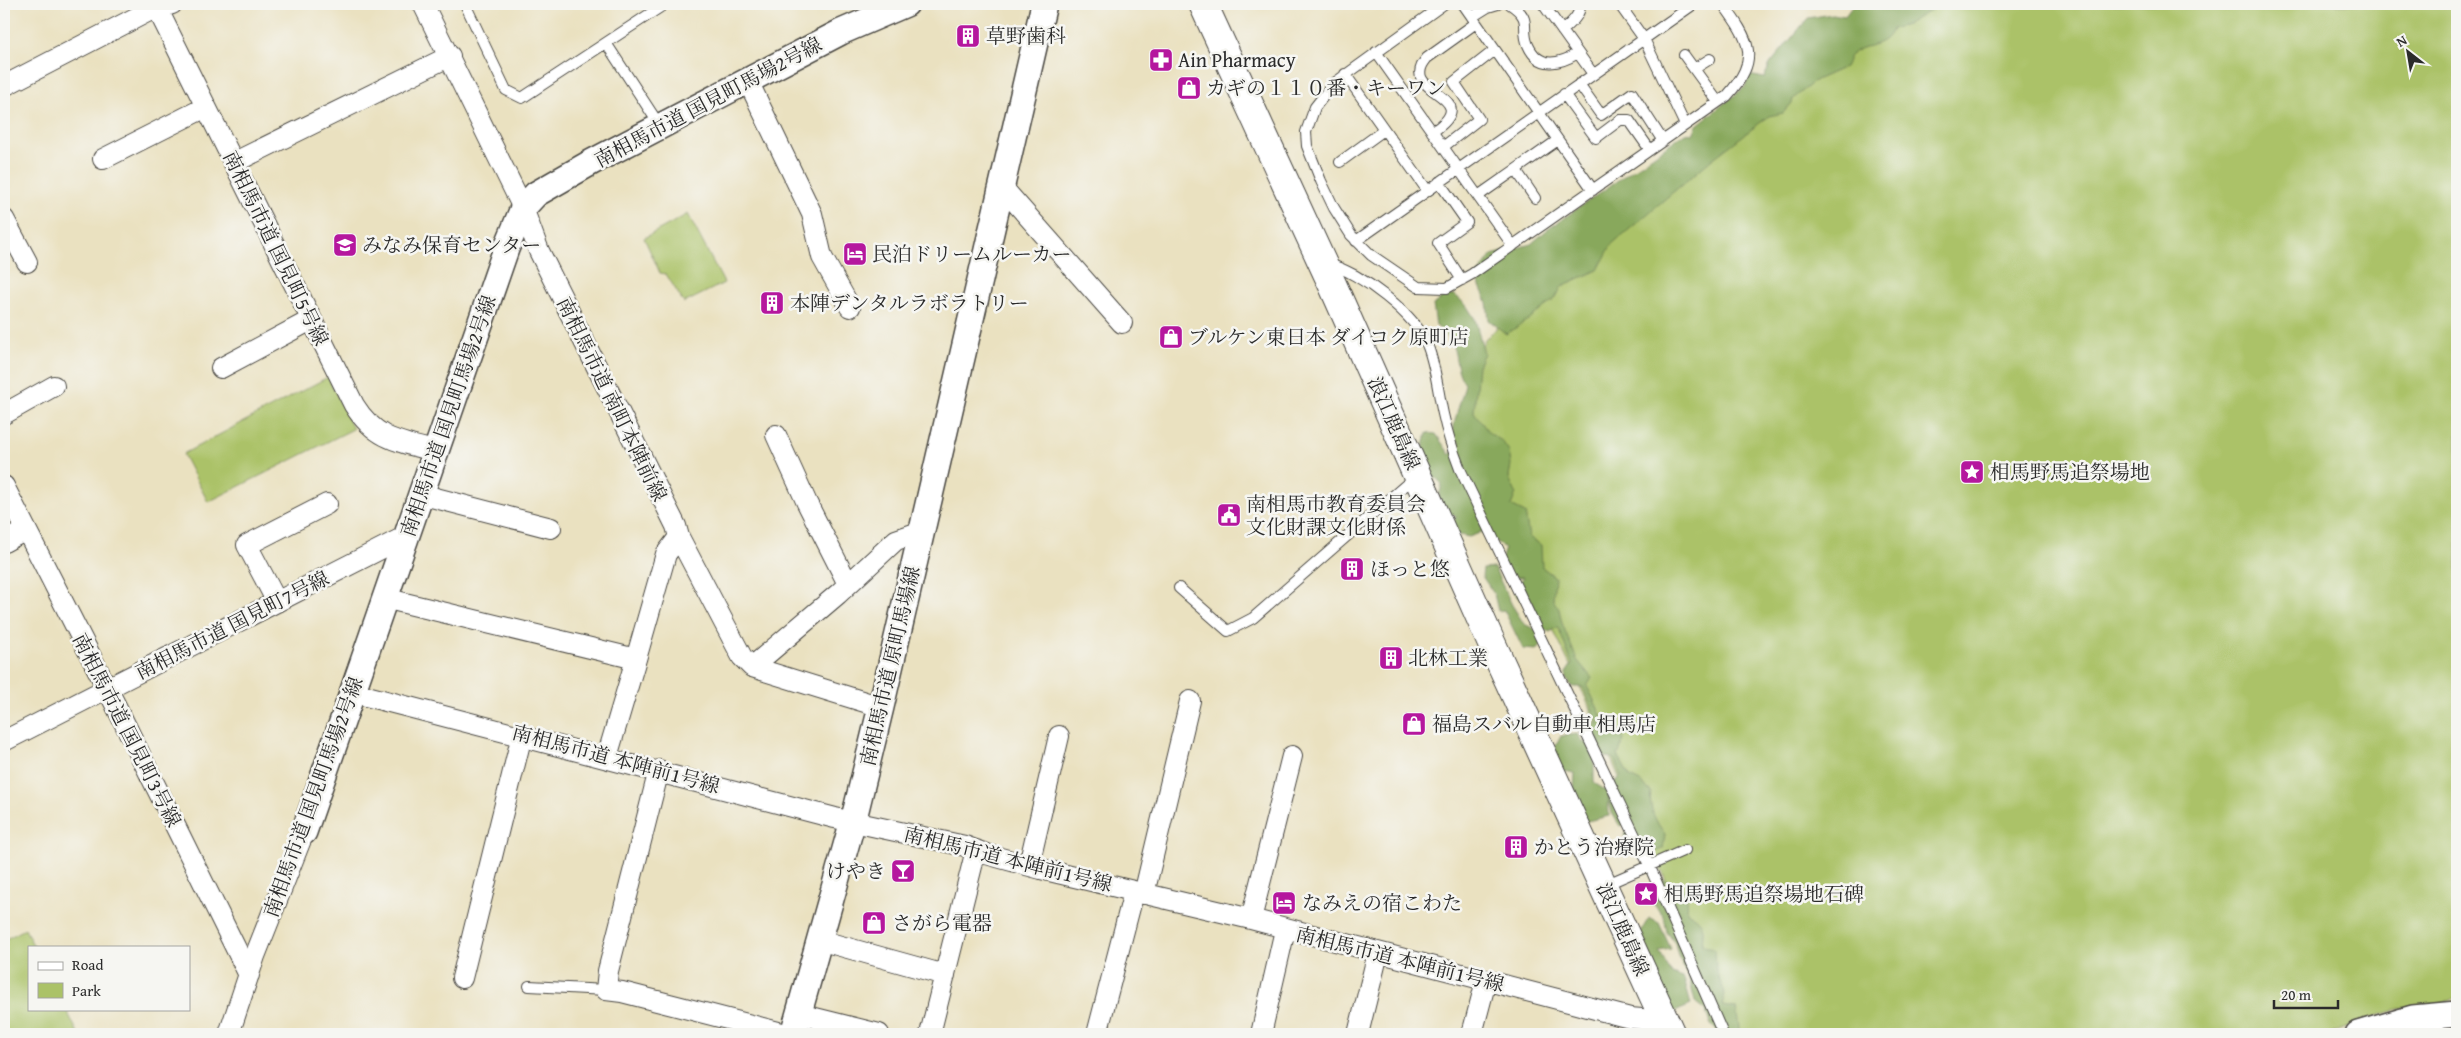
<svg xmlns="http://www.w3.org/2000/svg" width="2461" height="1038" font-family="'Gentium Book Plus','Noto Serif JP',serif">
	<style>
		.green { fill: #abc267; stroke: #6b7649 }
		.forest { fill: #88a85c; stroke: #5a6a44; fill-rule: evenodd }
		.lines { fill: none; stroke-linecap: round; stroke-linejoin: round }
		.service-casing { stroke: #484641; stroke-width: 12 }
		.minor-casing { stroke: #484641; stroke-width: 22 }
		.tertiary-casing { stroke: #484641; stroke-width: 28 }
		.secondary-casing { stroke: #484641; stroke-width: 30 }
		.service { stroke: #fff; stroke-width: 10 }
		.minor { stroke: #fff; stroke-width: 20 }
		.tertiary { stroke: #fff; stroke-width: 25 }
		.secondary { stroke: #fff; stroke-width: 28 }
		.labels { text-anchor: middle; stroke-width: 5; stroke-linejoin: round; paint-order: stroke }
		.poi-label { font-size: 20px; fill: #2b2b2b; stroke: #f6f6f2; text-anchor: start }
		.street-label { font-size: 20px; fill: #2b2b2b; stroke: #f6f6f2 }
	</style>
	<rect width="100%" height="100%" fill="#f6f6f2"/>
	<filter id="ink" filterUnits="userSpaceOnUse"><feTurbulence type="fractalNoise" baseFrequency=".02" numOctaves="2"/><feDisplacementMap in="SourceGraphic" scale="10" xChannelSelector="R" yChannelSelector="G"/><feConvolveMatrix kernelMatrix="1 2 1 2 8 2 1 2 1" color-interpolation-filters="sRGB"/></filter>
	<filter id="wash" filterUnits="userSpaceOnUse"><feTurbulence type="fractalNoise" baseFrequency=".0096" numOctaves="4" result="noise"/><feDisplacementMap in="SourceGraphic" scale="20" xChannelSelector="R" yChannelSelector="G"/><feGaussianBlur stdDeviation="1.12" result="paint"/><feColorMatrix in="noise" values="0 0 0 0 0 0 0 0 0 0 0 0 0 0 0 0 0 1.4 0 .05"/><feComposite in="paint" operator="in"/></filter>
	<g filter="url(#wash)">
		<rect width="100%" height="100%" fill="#eae1c0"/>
		<path class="green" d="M1856,4h601v991c-17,12 -35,10 -55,14 -26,6 -49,15 -73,25h-596l-44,-89 -25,-70 -18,-34 -62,-146 -45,-95 -74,-180 4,-41 15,-38 75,-77 306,-244z
			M688,214l36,69 -40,20 -18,-29 -6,-1 -16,-35z
			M328,377l25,52 -145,73 -25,-48z
			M25,929l9,18h-5v62h37l12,24 -3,1h-71v-94z"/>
		<path class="forest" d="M1854,4h87l-35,21 -14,4c-8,21 -30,13 -42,27 -2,3 -3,8 -5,11l-29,13 -23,19 -1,4 -9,10 -14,3 -58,44 -99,84 -14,26 -36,16 -7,13 -27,21 -22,14 -17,-14 -2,-18 -11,-25 16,-22 39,-11 16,-14 138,-97 8,1 4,-9 48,-38 4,-12 15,3 6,-14 38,-46 24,-4 13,2z
			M1455,295l11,10 9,14 9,34 -6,13 -4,46 15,21 13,8 7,10 2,13 -2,14 7,15 -5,13 14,7 4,24 12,8 1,22 13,10 -2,23 6,9 3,14 15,37 15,18 -5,8 18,37 12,4 7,11 -6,18 12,21 10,5 11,10c-3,16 5,30 14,42l-2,15 -24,10 -12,-11 -2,-16 9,-11 -14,5 -8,-13 -4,-17 1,20 -26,6 -9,-32 1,-17 -17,-3 -6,-17 9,-17 16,-2 8,10 3,-17 10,-4 -15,-36h-10l-6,-7 -1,-7 6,-9 -14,-37 -8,5 -8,-3 -6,-12 -22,-24 9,-16h-17l-6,-13 5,-16 -25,-17v2l-11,4 -14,-3 -4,-6 5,-12 -16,-4 -2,-12 4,-16 -22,-22 7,-29 9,1 14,21 10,-13 -7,-1c-1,-19 8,-39 12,-57 -15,-21 -2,-39 -29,-58l-3,-21 12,-9zM1605,757l9,1 7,19 -6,4 -7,14 -1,-4 -13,-8v-25z
			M1494,568l18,37 12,19 19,9 4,8 -11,9 -13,-1 -19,-39 -6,1 -4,-17 -12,-18 1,-7z
			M1662,879c22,9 27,7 25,33 18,10 17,14 15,33l13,5 1,21 9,23 -3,12 14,2 4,26 -21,-1 -8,-8 -6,-15 -10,-8 -7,-27 -10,-19 -3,-13 -8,-11 -3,-15 -13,-16v-11z
			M1649,918l10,5 12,26 -12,2 13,23 12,5 7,26 -21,9 -35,-73z"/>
	</g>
	<g filter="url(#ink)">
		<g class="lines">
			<defs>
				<path id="service" d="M465,4l41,86 16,8 143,-94
					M1444,4l-111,80 -18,23 -9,25 1,14 14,35 13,27 17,27 20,20 47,32 29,1 25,-14 255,-178c34,-38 23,-55 -4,-92
					M1463,4l130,186
					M1510,4c24,16 10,23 18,41 11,25 32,19 50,8
					M1543,4l50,70
					M1619,4l25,35 41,86
					M1472,17l16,-10 10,-3
					M1562,31c8,-7 19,-16 18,-27
					M606,43l54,83
					M1376,52l137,194
					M1684,55l34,47
					M1694,69l16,-10
					M1345,74l82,116
					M1579,84l22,31 31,-22 31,48
					M1564,94l32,44 24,-18h9l21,30
					M1432,132c57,-38 -37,-37 -5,-74l49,-35
					M1443,147l36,-28 -25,-37 41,-32
					M1340,162l44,-32
					M1516,170l19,28
					M1439,182l28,40 -29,21 24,37
					M1478,196l80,-56
					M1356,241l338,-237
					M1328,264c32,8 89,51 100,83 8,21 10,45 15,67 4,19 10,37 17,55l189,396 74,169
					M1179,588l49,43 25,-13 163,-142
					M1605,885l80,-35
					M529,986l77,4"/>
				<path id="minor" d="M155,4l199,401c21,34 44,37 81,46
					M423,4l100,204 16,43 137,275 3,11 63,120 10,10 129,40
					M748,81l64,133 10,43 28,50
					M4,86l143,-74 25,-8
					M103,159l103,-52
					M235,162l215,-106
					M1002,187l120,136
					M4,219l23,43
					M221,368l90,-48
					M4,414l50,-28
					M776,435l31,68 41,81
					M4,486l110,216 135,273
					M420,494l131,34
					M4,542l22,-12
					M384,598l252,61 -29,98
					M277,602l-30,-57 80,-41
					M636,659l30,-105 13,-17
					M752,667l86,-73 58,-54 26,-9
					M351,692l484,126 130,28 21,8 55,15 210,50 379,99 35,3
					M4,741l402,-205
					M659,770l-51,201 -2,19 16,2 164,42
					M1029,865l30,-129
					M1144,894l46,-193
					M1251,919l41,-163
					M819,940l126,35
					M462,978l60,-243
					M799,1014l80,20
					M229,1034l26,-78 49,-124
					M930,1034l46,-184
					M1097,1034l37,-142
					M1261,1034l24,-104
					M1358,1034l20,-81
					M1472,1034l14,-53"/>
				<path id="tertiary" d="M304,832l202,-583 17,-41 13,-14 56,-32 249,-130 65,-28
					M793,1034l63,-224 25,-103 163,-703
					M2358,1034l55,-16 44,-4"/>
				<path id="secondary" d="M1203,4l130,282 158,356 180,392"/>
			</defs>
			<use href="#service" class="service-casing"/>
			<use href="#minor" class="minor-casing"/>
			<use href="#tertiary" class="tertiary-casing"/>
			<use href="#secondary" class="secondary-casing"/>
			<use href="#service" class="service"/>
			<use href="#minor" class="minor"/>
			<use href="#tertiary" class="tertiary"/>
			<use href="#secondary" class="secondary"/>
		</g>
	</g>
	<defs>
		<symbol id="building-square" viewBox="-11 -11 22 22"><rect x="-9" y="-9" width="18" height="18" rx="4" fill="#b5179e" stroke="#f6f6f2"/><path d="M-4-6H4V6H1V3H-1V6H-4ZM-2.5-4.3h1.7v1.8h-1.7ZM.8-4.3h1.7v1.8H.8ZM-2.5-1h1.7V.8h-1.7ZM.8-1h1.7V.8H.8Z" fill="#fff"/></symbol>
		<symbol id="pharmacy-square" viewBox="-11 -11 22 22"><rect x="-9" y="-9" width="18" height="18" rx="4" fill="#b5179e" stroke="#f6f6f2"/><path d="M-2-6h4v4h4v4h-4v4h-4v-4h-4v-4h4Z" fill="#fff"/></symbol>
		<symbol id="shop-square" viewBox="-11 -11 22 22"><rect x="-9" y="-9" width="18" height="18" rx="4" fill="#b5179e" stroke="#f6f6f2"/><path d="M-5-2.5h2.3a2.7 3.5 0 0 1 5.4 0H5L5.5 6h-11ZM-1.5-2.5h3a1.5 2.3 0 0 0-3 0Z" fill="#fff"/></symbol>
		<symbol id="school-square" viewBox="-11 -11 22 22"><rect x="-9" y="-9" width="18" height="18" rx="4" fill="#b5179e" stroke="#f6f6f2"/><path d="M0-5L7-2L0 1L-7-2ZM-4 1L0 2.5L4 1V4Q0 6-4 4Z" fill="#fff"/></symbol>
		<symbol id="hotel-square" viewBox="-11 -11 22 22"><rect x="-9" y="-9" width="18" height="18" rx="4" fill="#b5179e" stroke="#f6f6f2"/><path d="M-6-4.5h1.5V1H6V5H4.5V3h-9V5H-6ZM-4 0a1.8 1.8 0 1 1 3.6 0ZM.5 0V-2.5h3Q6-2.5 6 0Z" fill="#fff"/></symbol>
		<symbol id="sight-square" viewBox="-11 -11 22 22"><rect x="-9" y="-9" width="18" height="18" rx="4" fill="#b5179e" stroke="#f6f6f2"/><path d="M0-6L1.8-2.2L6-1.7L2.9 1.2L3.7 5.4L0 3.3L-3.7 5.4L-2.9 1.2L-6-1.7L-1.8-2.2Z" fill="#fff"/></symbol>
		<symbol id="civic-square" viewBox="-11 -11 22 22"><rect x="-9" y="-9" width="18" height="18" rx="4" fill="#b5179e" stroke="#f6f6f2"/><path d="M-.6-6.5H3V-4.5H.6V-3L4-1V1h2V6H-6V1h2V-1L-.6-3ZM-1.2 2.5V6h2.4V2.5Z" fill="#fff"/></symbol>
		<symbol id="bar-square" viewBox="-11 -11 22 22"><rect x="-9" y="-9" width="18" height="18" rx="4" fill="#b5179e" stroke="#f6f6f2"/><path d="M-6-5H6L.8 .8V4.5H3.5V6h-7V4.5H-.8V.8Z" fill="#fff"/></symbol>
	</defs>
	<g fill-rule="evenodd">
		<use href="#building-square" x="954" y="22" width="28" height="28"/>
		<use href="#pharmacy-square" x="1147" y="46" width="28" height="28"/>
		<use href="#shop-square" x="1175" y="74" width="28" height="28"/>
		<use href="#school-square" x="331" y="231" width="28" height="28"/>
		<use href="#hotel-square" x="841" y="240" width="28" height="28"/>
		<use href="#building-square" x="758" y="289" width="28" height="28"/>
		<use href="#shop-square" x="1157" y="323" width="28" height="28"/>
		<use href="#sight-square" x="1958" y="458" width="28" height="28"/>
		<use href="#civic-square" x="1215" y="501" width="28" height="28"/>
		<use href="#building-square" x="1338" y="555" width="28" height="28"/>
		<use href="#building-square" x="1377" y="644" width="28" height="28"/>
		<use href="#shop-square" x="1400" y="710" width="28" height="28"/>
		<use href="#building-square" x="1502" y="833" width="28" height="28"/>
		<use href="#bar-square" x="889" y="857" width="28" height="28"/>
		<use href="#sight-square" x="1632" y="880" width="28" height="28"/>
		<use href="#hotel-square" x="1270" y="889" width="28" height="28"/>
		<use href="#shop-square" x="860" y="909" width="28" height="28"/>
	</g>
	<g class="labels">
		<g class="poi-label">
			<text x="986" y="43">草野歯科</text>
			<text x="1178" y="67">Ain Pharmacy</text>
			<text x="1206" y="95">カギの１１０番・キーワン</text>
			<text x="362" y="252">みなみ保育センター</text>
			<text x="872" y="261">民泊ドリームルーカー</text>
			<text x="790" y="310">本陣デンタルラボラトリー</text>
			<text x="1188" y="344">ブルケン東日本 ダイコク原町店</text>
			<text x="1990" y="479">相馬野馬追祭場地</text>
			<text x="1246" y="511">南相馬市教育委員会<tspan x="1246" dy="23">文化財課文化財係</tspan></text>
			<text x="1370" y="576">ほっと悠</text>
			<text x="1408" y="665">北林工業</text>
			<text x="1432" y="731">福島スバル自動車 相馬店</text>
			<text x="1534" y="854">かとう治療院</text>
			<text x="886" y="878" text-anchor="end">けやき</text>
			<text x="1664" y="901">相馬野馬追祭場地石碑</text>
			<text x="1302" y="910">なみえの宿こわた</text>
			<text x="892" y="930">さがら電器</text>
		</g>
		<g class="street-label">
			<text transform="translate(708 102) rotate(-28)" y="7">南相馬市道 国見町馬場2号線</text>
			<text transform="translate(276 248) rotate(64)" y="7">南相馬市道 国見町5号線</text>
			<text transform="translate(612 399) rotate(64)" y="7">南相馬市道 南町本陣前線</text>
			<text transform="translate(448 416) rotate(-71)" y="7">南相馬市道 国見町馬場2号線</text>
			<text transform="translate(1394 423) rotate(66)" y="7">浪江鹿島線</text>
			<text transform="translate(232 625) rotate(-27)" y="7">南相馬市道 国見町7号線</text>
			<text transform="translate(890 666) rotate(-77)" y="7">南相馬市道 原町馬場線</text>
			<text transform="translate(127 730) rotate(63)" y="7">南相馬市道 国見町3号線</text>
			<text transform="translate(616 759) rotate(15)" y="7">南相馬市道 本陣前1号線</text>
			<text transform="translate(313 797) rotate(-70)" y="7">南相馬市道 国見町馬場2号線</text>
			<text transform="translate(1008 859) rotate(14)" y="7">南相馬市道 本陣前1号線</text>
			<text transform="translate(1623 929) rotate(66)" y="7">浪江鹿島線</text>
			<text transform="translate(1400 959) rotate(14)" y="7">南相馬市道 本陣前1号線</text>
		</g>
	</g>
	<rect width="2461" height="1038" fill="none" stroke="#f6f6f2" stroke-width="20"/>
	<rect x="28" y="946" width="162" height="65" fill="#f6f6f2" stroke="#a5a5a2"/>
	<rect x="38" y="962" width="25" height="8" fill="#ffffff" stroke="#a5a5a2"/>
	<text x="72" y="970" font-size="15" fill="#2b2b2b">Road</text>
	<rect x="38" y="983" width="25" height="15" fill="#abc267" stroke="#a5a5a2"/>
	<text x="72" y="996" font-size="15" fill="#2b2b2b">Park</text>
	<g transform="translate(2408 52) rotate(329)" stroke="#f6f6f2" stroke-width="4" paint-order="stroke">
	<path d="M0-4L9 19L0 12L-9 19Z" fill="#2b2b2b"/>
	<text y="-8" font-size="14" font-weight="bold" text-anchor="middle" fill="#2b2b2b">N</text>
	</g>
	<path d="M2274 1000v8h64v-8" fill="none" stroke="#2b2b2b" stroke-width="2.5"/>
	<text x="2281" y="1000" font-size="15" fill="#2b2b2b" stroke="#f6f6f2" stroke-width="4" paint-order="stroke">20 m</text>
</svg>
